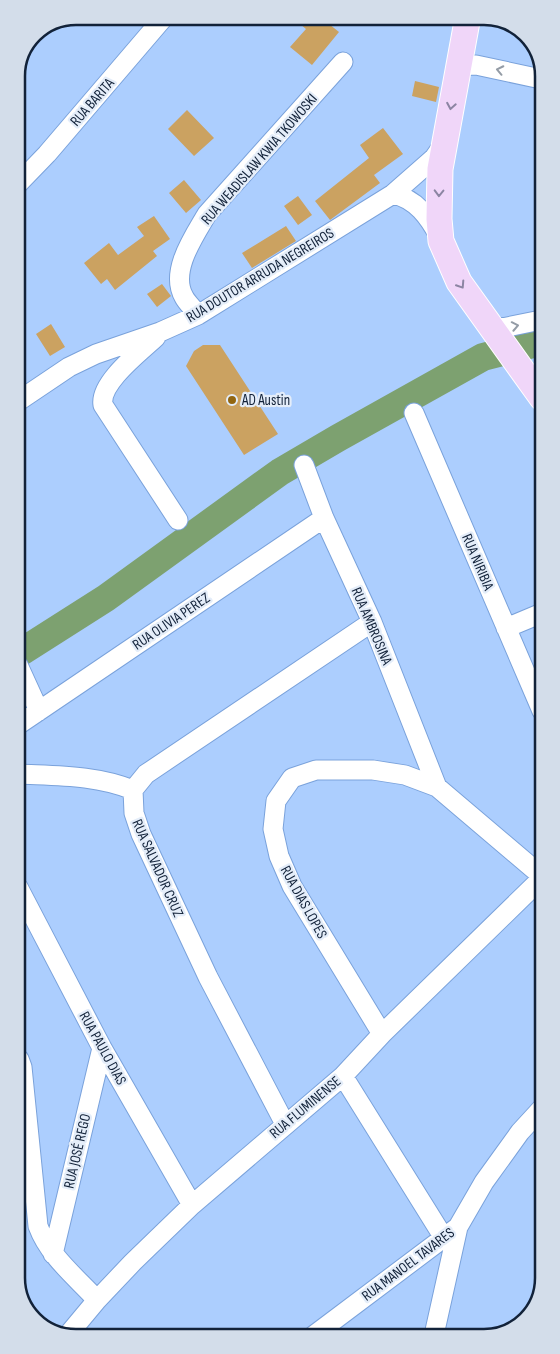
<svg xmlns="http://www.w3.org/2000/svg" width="560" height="1354" font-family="'Sofia Sans Condensed',sans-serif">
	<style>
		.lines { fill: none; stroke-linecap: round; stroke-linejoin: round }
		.river { stroke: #7da170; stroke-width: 28 }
		.building { fill: #cba261 }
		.minor-casing { stroke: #7aa2db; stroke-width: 21 }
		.major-casing { stroke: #fff; stroke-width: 27 }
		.minor { stroke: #fff; stroke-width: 19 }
		.major { stroke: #f0d6f9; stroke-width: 25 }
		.oneway { stroke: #949ca6 }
		.oneway2 { stroke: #8c85a3 }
		.poi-dot { fill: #926611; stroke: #e4edf9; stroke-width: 2 }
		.labels { text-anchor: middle; stroke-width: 4.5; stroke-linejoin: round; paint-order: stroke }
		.street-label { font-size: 15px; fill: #122239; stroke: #e4edf9 }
		.poi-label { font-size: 15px; fill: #122239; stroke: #e4edf9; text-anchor: start }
		.rim { fill: none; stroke: #122239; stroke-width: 2.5 }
	</style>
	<rect width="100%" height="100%" fill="#accefe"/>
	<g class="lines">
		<path class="river" d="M18,654l88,-56 174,-126 58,-34 145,-81 58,-15"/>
	</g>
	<path class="building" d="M306,16h13l20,16 -27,33 -22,-18 16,-18 -6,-5z
		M415,81l24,6 -3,15 -24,-6z
		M187,110l27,28 -20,18 -26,-27z
		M383,128l20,26 -29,21 6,8 -50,37 -15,-19 54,-43 -9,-13z
		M184,180l17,20 -15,13 -17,-20z
		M298,196l14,19 -14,10 -14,-19z
		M154,216l16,23 -17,12 4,5 -42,34 -8,-11 -6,5 -17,-21 25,-20 9,12 26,-19 -7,-9z
		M286,226l10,15 -44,27 -10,-15z
		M162,284l9,12 -14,11 -10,-13z
		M51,324l14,23 -15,9 -14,-22z
		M203,345h17l58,89 -34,21 -58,-89 8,-15z"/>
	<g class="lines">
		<defs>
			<path id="minor" d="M458,66l18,-1 65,14
				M17,185l30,-31 118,-138
				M393,194c23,5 36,23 47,44
				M198,315c-4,-6 -11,-12 -14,-18 -15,-26 11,-62 23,-83l136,-152
				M488,325l14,3 39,-8
				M156,337c-16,15 -57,46 -53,68l75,115
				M17,402l52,-35 27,-13 64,-22 38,-17 195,-121 41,-36 9,-13
				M414,413l128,298
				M304,465l20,53 48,104 65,165
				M506,628l36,-15
				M18,665l21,46
				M18,725l306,-207
				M18,774c40,2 78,1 115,16
				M18,887l84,161 90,157
				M382,1034l-90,-148 -13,-30 -6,-27 3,-28 16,-23 24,-8h57l32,5 32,12 106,90
				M19,1059l3,8 16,159c11,30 38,51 59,74
				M343,1076l101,162
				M285,1124l-77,-147 -67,-143 -7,-21 -1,-23 13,-16 226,-152
				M53,1254l49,-206
				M434,1335l24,-108
				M67,1336l30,-36 36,-38 59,-57 151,-129 39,-42 161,-157
				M313,1336l145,-109 26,-45 36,-50 23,-25"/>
			<path id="major" d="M468,16l-28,153 -1,50 2,22 18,41 83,116"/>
		</defs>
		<use href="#minor" class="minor-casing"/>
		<use href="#major" class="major-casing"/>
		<use href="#minor" class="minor"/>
		<use href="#major" class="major"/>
	</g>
	<defs><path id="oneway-chevron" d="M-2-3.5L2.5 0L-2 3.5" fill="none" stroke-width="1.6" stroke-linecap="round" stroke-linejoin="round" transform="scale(1.25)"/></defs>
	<g class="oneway">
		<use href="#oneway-chevron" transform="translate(500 70) rotate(-168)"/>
		<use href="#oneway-chevron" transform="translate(515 326) rotate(-11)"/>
	</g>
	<g class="oneway2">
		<use href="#oneway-chevron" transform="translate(451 106) rotate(100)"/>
		<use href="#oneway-chevron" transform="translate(439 193) rotate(91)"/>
		<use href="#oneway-chevron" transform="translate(461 285) rotate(57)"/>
	</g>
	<circle class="poi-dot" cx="232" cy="400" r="5"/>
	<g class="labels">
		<g class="street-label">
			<text transform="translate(92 102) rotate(-49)" y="5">RUA BARITA</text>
			<text transform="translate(259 159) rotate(-49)" y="5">RUA WEADISLAW KWIA TKOWOSKI</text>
			<text transform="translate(260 275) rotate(-31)" y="5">RUA DOUTOR ARRUDA NEGREIROS</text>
			<text transform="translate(478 562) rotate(67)" y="5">RUA NIRIBIA</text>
			<text transform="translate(171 621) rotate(-34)" y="5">RUA OLIVIA PEREZ</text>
			<text transform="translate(372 626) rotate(67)" y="5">RUA AMBROSINA</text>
			<text transform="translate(158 868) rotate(66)" y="5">RUA SALVADOR CRUZ</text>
			<text transform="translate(304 902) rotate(61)" y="5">RUA DIAS LOPES</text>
			<text transform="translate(103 1048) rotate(61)" y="5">RUA PAULO DIAS</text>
			<text transform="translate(305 1107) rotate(-40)" y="5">RUA FLUMINENSE</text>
			<text transform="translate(77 1151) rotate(-77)" y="5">RUA JOSÉ REGO</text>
			<text transform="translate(408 1264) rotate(-37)" y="5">RUA MANOEL TAVARES</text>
		</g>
		<g class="poi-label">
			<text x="242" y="405">AD Austin</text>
		</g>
	</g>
	<path d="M0 0H560V1354H0ZM76 25H484A51 51 0 0 1 535 76V1278A51 51 0 0 1 484 1329H76A51 51 0 0 1 25 1278V76A51 51 0 0 1 76 25Z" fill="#d3ddea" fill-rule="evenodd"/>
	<path class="rim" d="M76 25H484A51 51 0 0 1 535 76V1278A51 51 0 0 1 484 1329H76A51 51 0 0 1 25 1278V76A51 51 0 0 1 76 25Z"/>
</svg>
